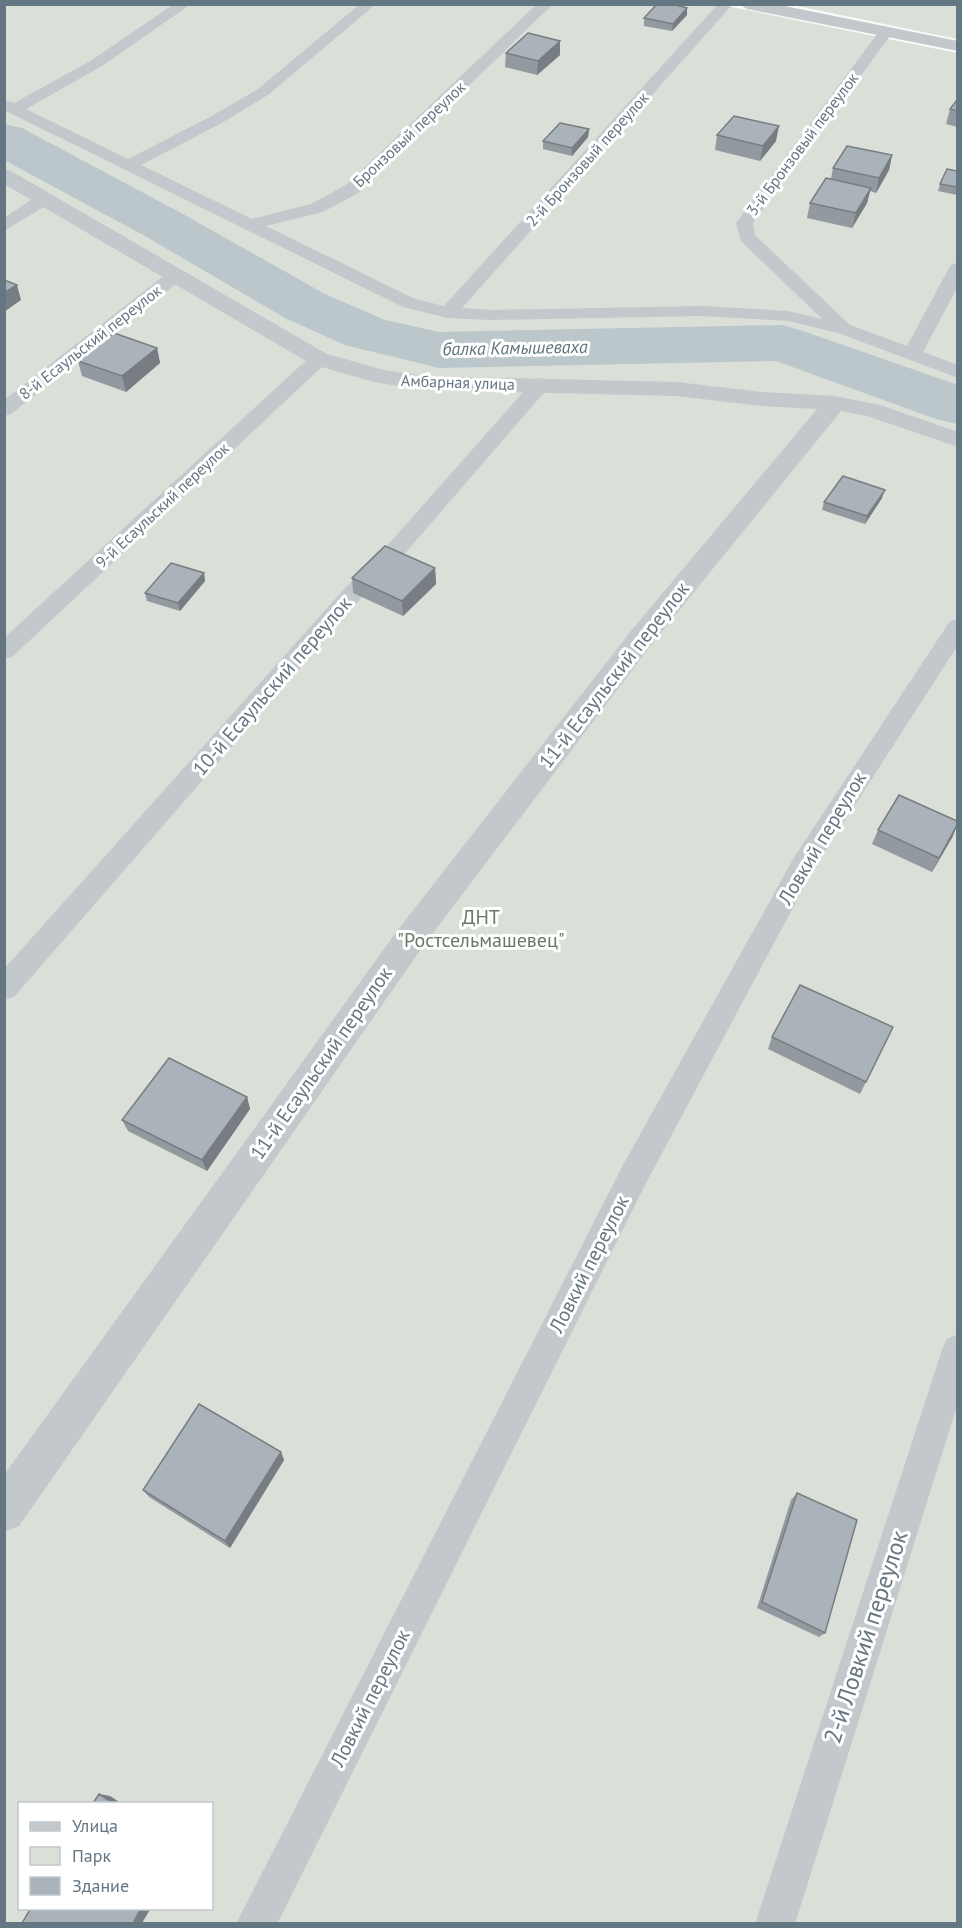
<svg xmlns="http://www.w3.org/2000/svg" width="962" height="1928" font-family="'PT Sans',sans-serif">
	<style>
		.green { fill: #dadfd7; fill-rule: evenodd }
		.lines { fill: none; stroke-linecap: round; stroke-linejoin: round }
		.river { fill: #bbc7cb; fill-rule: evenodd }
		.lane { fill: #c3c8cc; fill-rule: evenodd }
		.street { fill: #c3c8cc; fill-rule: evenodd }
		.wall { fill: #929a9f }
		.shaded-wall { fill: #777d82 }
		.building { fill: #aab3b9; stroke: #777d82; stroke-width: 1.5 }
		.labels { text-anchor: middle; stroke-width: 6; stroke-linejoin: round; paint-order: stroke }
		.far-street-label { font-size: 16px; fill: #657683; stroke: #fff }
		.far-water-label { font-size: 18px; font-style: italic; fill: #60757c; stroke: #fff }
		.street-label { font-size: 20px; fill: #657683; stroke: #fff }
		.park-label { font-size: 20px; fill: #687a64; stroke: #fff }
		.near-street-label { font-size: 24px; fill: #657683; stroke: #fff }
	</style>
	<rect width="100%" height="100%" fill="#fafaf8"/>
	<path class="green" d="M5,5h717l235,48v1870l-952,1zM20,1804h192v104h-192z
		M792,5h165v34z"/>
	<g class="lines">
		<path class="river" d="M4,124l18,4 161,86 142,80 60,26 54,12 343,-7 21,6 155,54v39l-22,-5 -160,-58 -337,7 -94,-23 -60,-27 -140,-82 -141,-76z"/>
		<path class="lane" d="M174,4h17l-89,62 -76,43 102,50 80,-41 50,-29 102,-85h16l-108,91 -48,29 -79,41 111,54 59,-15 35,-19 191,-181h16l-195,189 -35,19 -57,14 149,73 29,7 274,-302h15l-271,304 28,2 211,-4 87,5 34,8 -81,-78 -5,-18 144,-193h10l2,3 -2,3 -137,187 2,12 95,90 57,21 42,-78 3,-4 6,-1v23l-35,66 35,13v13l-120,-45 -50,-12 -87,-5 -211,4 -42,-2 -45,-11 -399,-197v-10l10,3 78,-43z
			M44,194l8,5 -2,4 -46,28v-13l34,-23z
			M176,270l6,1 3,4 -3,4 -171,135 -7,2v-16l166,-129z
			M319,353l7,2 2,4 -2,4 -314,294 -8,2v-21l308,-283z
			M541,378l7,2 3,4 -3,4 -154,178 -33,32 -347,399 -10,3v-31l341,-381 33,-32 156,-176z
			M958,618v27l-145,225 -168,315 -368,739h-41l387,-759 172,-309 155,-235z
			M958,1334v69l-163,521h-40l187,-574 5,-11z"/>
		<path class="street" d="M739,4h36l183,37v10l-211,-42z
			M4,169l7,2 316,183 57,16 40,6 252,6 86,10 73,4 45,9 78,27v15l-91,-31 -26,-5 -190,234 -230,304 -402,577 -15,6v-57l393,-544 234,-300 186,-222 -55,-3 -86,-10 -252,-6 -50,-8 -63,-18 -307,-180z"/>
	</g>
	<path class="wall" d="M687,8v7l-15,16 -28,-5v-8z
		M506,53l54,2 -23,20 -32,-8z
		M957,100v27l-11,-3 4,-15z
		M589,129l-1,8 -16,19 -29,-7v-8z
		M717,135l59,6 -16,20 -45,-11z
		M892,155l-3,15 -13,23 -6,-2 -3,12 -15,25 -45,-10 3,-15 21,-24 2,-11z
		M957,171v24l-19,-4 2,-7z
		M157,348l3,15 -34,29 -44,-16 -4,-15z
		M882,498l-17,26 -43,-14 2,-8z
		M435,568l1,16 -33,32 -50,-23 -1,-15z
		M204,573l1,8 -25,30 -33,-10 -2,-8z
		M878,830l75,6 -21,36 -60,-28z
		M893,1027l-33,67 -92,-45 4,-12z
		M247,1097l3,12 -43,62 -79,-40 -6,-11z
		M281,1452l3,8 -54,88 -81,-51 -6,-7z
		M797,1493l28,140 -6,4 -62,-29 34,-108z"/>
	<path class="shaded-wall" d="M687,8v7l-15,16 1,-7z
		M560,41v14l-23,20 1,-14z
		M779,126l-3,15 -16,20 3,-15z
		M589,129l-1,8 -16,19v-8z
		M892,155l-3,15 -13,23 3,-15z
		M871,188l-4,15 -15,25 4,-15z
		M17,285l4,15 -17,12v-19z
		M157,348l3,15 -34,29 -4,-16z
		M885,490l-3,8 -17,26 2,-8z
		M435,568l1,16 -33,32 -1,-15z
		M204,573l1,8 -25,30 -2,-8z
		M957,825l-4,11 -21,36 7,-14z
		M247,1097l3,12 -43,62 -5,-11z
		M281,1452l3,8 -54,88 -5,-7z
		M99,1794l11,2 11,7h-8z
		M141,1908h10l-9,15h-9z"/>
	<path class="building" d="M657,4h15l15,4 -14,16 -29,-6z
		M528,33l32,8 -22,20 -32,-8z
		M957,100v11l-7,-2z
		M734,116l45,10 -16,20 -46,-11z
		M560,123l29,6 -17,19 -29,-7z
		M847,146l45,9 -13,23 -46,-10z
		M947,169l10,2v16l-17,-3z
		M826,178l45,10 -15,25 -46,-10z
		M4,280l13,5 -13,8z
		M114,333l43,15 -35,28 -44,-15z
		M843,476l42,14 -18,26 -43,-14z
		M385,546l50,22 -33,33 -50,-23z
		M171,563l33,10 -26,30 -33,-10z
		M899,795l58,26v4l-18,33 -61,-28z
		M800,985l93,42 -27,55 -94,-45z
		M169,1058l78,39 -45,63 -80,-40z
		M199,1404l82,48 -56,89 -82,-51z
		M797,1493l60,27 -32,113 -63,-31z
		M99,1794l14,9h-20z
		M31,1908h110l-8,15h-111z"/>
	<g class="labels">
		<g class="far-street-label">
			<text transform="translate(409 134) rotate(-43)" y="6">Бронзовый переулок</text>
			<text transform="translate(802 144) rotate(-53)" y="6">3-й Бронзовый переулок</text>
			<text transform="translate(587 159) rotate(-48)" y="6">2-й Бронзовый переулок</text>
			<text transform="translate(90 342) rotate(-38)" y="6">8-й Есаульский переулок</text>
			<text transform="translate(458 382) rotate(2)" y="6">Амбарная улица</text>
			<text transform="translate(162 505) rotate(-43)" y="6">9-й Есаульский переулок</text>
		</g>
		<g class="far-water-label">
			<text transform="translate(515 348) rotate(-1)" y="6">балка Камышеваха</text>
		</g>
		<g class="street-label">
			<text transform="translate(614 675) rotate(-52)" y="7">11-й Есаульский переулок</text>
			<text transform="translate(272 686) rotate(-49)" y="7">10-й Есаульский переулок</text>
			<text transform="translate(822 838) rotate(-59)" y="7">Ловкий переулок</text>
			<text transform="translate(321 1063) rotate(-55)" y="7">11-й Есаульский переулок</text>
			<text transform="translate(589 1264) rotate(-63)" y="7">Ловкий переулок</text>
			<text transform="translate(370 1698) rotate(-63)" y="7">Ловкий переулок</text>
		</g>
		<g class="park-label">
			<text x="481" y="924">ДНТ<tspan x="481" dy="23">"Ростсельмашевец"</tspan></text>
		</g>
		<g class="near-street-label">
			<text transform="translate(866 1637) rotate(-72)" y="8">2-й Ловкий переулок</text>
		</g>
	</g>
	<rect width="962" height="1928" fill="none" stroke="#657683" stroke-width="12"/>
	<rect x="18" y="1802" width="195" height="108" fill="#ffffff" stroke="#c1c8cd" stroke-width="1.5"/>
	<rect x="30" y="1822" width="30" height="9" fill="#c3c8cc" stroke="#c1c8cd" stroke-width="1.5"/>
	<text x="72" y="1832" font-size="18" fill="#657683">Улица</text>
	<rect x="30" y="1847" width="30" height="18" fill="#dadfd7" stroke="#c1c8cd" stroke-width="1.5"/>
	<text x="72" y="1862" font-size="18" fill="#657683">Парк</text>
	<rect x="30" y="1877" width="30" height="18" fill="#aab3b9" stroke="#c1c8cd" stroke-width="1.5"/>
	<text x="72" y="1892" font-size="18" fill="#657683">Здание</text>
</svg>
